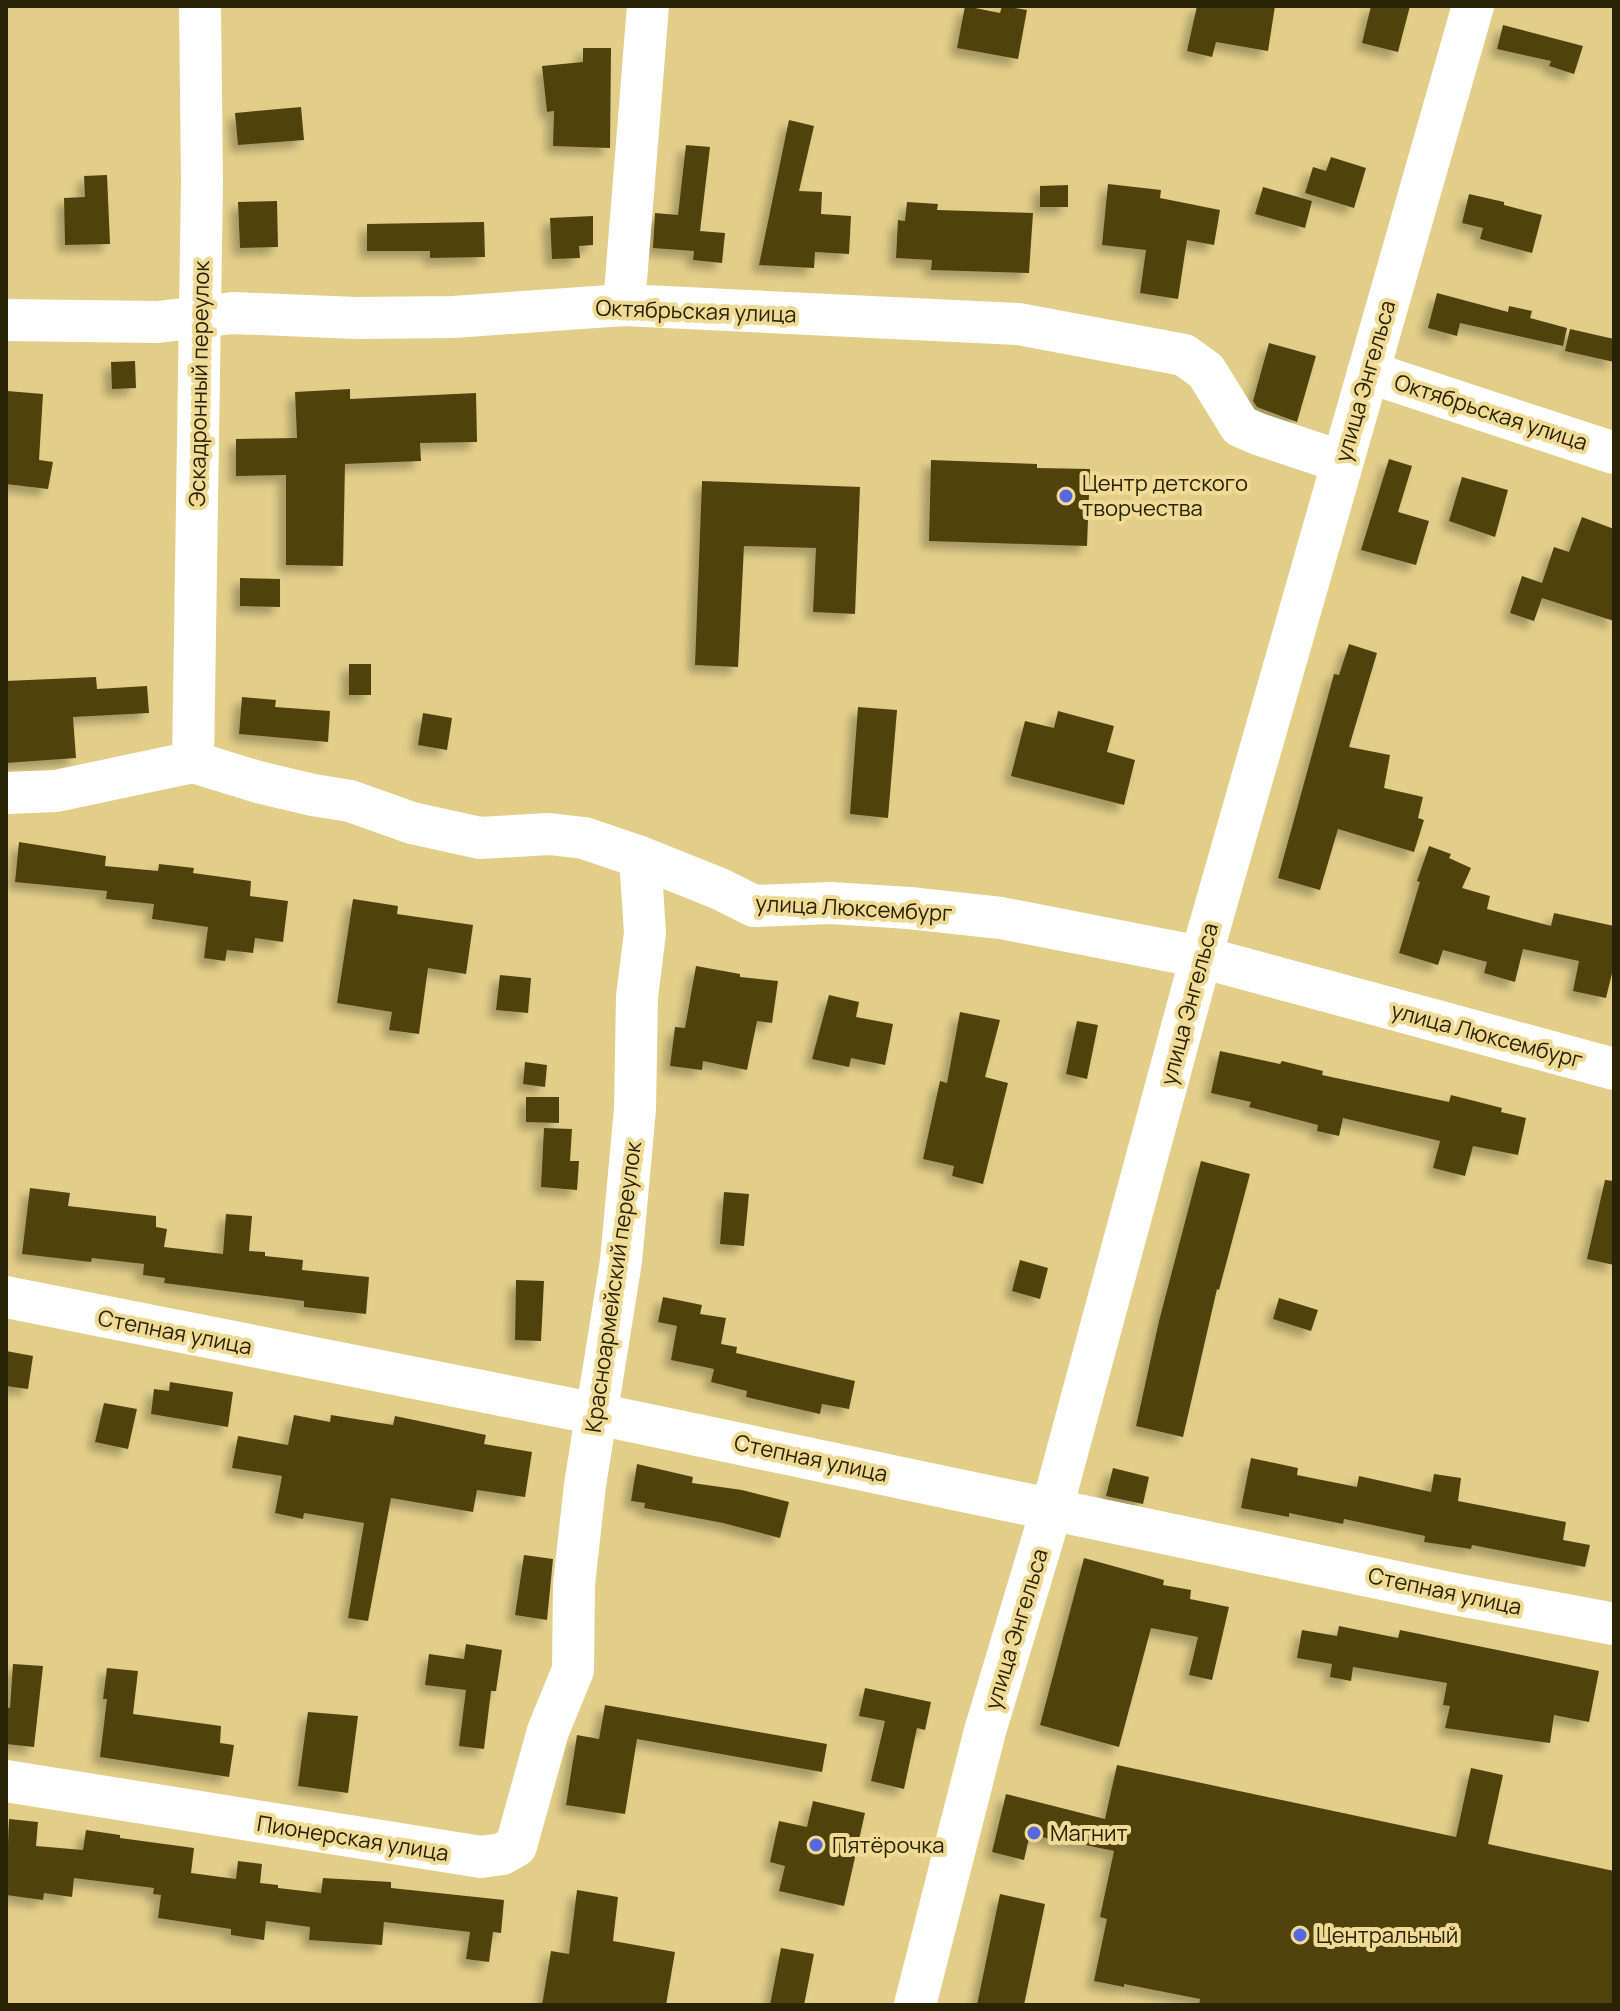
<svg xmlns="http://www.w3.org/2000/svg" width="1620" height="2011" font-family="Manrope,sans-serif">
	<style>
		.building { fill: #50430f; filter: url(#shadow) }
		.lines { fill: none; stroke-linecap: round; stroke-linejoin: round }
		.minor { stroke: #fff; stroke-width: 42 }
		.poi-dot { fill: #5768de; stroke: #efdb96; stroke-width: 3 }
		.labels { text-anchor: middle; stroke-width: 8; stroke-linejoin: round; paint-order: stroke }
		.street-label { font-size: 22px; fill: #2a2205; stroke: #efdb96 }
		.poi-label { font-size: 22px; fill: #2a2205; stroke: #efdb96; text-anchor: start }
	</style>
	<defs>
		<filter id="shadow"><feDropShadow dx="-7" dy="7" stdDeviation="4" flood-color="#0004"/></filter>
	</defs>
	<rect width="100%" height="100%" fill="#e2ce89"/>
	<path class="building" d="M965,6l35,7 2,-7 25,4 -9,49 -61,-11z
		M1197,6h78l-7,45 -52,-9 -4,15 -25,-6z
		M1371,6h39l-12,46 -36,-9z
		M1503,25l80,21 -9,28 -25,-8 2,-5 -54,-12z
		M583,48h28l-1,100 -57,-2 1,-35 -7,1 -5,-46 41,-4z
		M301,107l3,33 -66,5 -3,-32z
		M789,120l25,6 -15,65 23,1 -1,22 30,2 -2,38 -34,-2 -1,16 -55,-3z
		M686,145l24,2 -10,84 25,2 -3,30 -29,-3 1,-9 -41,-3 2,-35 23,2z
		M1331,157l35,11 -12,40 -49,-15 8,-26 13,4z
		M107,175l3,69 -45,1 -1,-47 21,-1 -1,-21z
		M1108,184l53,6 -1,8 60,12 -6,35 -27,-5 -9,59 -38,-6 6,-43 -44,-5z
		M1068,185v22h-28v-21z
		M1263,187l49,14 -7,27 -50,-14z
		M1469,194l35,8v3l38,10 -10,38 -52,-14 3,-11 -21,-5z
		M277,201l1,46 -38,1 -2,-46z
		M907,202l31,2 -1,6 96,3 -4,60 -98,-3 1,-10 -36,-2 2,-38 7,1z
		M593,216v29l-14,1 1,12 -28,1 -2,-41z
		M484,222l1,35 -55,1v-7h-63v-27z
		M1437,293l71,19 1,-6 23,5 -2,7 37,10 -4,18 -103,-23 -3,13 -29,-8z
		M1570,329l44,10v23l-49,-11z
		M1269,343l47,13 -19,66 -40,-15 -4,-6z
		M135,361l1,27 -24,1 -1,-27z
		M350,389v10l126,-6 1,49 -57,1 1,18 -76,3 -2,102 -57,-1v-90l-50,1v-37l61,-1 -2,-46z
		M7,391l36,3 -4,66 14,2 -5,27 -42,-5z
		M1389,459l23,7 -14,46 31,9 -13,44 -55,-15z
		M931,460l106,4v4l53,1 -3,77 -158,-5z
		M1462,477l46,13 -13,47 -46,-16z
		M702,481l158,6 -5,127 -42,-2 3,-64 -72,-2 -6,121 -43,-2z
		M1582,517l32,12v92l-72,-23 -8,23 -24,-8 12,-37 20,7 12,-36 15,5z
		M240,578l40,1v28l-40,-1z
		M1349,644l28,9 -28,94 41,8 -6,33 39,9 -5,21 6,2 -10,32 -76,-23 -18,61 -42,-12 56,-204 5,1z
		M349,664h22v31h-22z
		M96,677l1,12 50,-3 2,27 -76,4 3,41 -70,5v-82z
		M242,697l34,3 -1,7 55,4 -2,31 -89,-8z
		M858,707l39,3 -9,108 -38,-4z
		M1058,711l56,15 -7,26 28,8 -11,45 -113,-29 14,-55 29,7z
		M423,713l29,5 -5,32 -29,-5z
		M19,842l87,14 -1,10 53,5 1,-7 35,4 -1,5 58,8 -1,15 38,5 -5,41 -28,-4 -2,15 -26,-3 -2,11 -21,-3 4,-31 -56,-8 2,-15 -48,-5 1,-8 -92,-9z
		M1429,846l22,8 -2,4 22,10 -9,20 28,8 -3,13 64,17 3,-13 60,13v39l-8,33 -33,-7 6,-30 -56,-12 -8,33 -31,-9 3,-11 -44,-12 -5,15 -39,-12 21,-71 -3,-1z
		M353,899l45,7 -1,8 76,11 -7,49 -38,-6 -9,66 -30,-4 3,-18 -55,-9z
		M696,966l44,8v3l38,4 -6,42 -15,-2 -10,49 -44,-9 -1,9 -32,-4 5,-39 10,1z
		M500,975l31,3 -3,35 -32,-3z
		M829,995l30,7 -3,15 37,7 -8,41 -34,-7 -2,9 -37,-8z
		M960,1012l40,8 -15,57 23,6 -25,101 -31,-8 2,-10 -31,-7 17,-78 7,2z
		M1077,1021l21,4 -11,54 -21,-5z
		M1220,1051l60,13 2,-3 41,10 -1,4 127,27 2,-7 51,13 -1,4 25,6 -8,37 -45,-9 -8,30 -32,-8 7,-27 -97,-23 -4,18 -22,-5 1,-6 -69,-18 2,-5 -40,-9z
		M525,1062l22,3 -2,22 -22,-3z
		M526,1097h33v26l-33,-1z
		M544,1128l28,1 -2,32h9l-2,29 -36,-3z
		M1201,1161l49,13 -31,116 -2,-1 -34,148 -47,-11 23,-105z
		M1605,1180l9,1v84l-27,-6z
		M30,1188l40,5 -2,13 88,10v11l11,2 -3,18 59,7 3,-40 26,2 -3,35 16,1v4l38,4 -1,10 67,7 -3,37 -62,-7v-6l-140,-18 1,-5 -22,-3 1,-11 -52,-6 -1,4 -69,-8z
		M724,1192l25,2 -5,52 -24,-2z
		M1020,1260l28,8 -8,31 -28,-8z
		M516,1280l28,1 -3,60 -26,-1z
		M663,1297l39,8 -2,9 26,4 -5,26 16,3 -1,6 119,28 -6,28 -27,-5 -2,10 -74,-17 1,-6 -36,-9 3,-13 -43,-9 6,-34 -19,-4z
		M1279,1298l39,12 -7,21 -38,-12z
		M6,1351l27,5 -5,33 -22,-3z
		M170,1382l63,10 -5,35 -77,-13 3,-25 15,2z
		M104,1403l33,6 -9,40 -33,-7z
		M294,1415l36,7 1,-7 62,10 2,-9 91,19 -2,9 48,8 -7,45 -48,-7 -4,22 -82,-14 -23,123 -20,-3 16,-95 -60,-10 -1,6 -28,-6 7,-37 -50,-8 6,-32 50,9z
		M1251,1458l47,10 -1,7 60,12 2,-11 72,16 3,-18 27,4 -3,23 108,21 -3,18 27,5 -5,22 -113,-22 -1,4 -47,-7 1,-6 -81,-17 -1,5 -54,-11v4l-48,-9z
		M637,1464l56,13 -1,6 50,7 47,12 -9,36 -57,-15 -79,-15 1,-5 -14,-2z
		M1113,1468l36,9 -6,27 -37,-8z
		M524,1555l29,4 -6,61 -32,-5z
		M1084,1558l80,22 -1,5 28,5 -1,9 39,8 -17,73 -23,-5 9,-38 -47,-9 -32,119 -79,-22z
		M1339,1626l59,12 2,-8 199,41 -10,51 -35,-7 -4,28 -105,-15 5,-22 -7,-1 4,-22 -94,-16 -2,14 -21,-4 2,-13 -35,-6 5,-28 35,6z
		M466,1644l36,6 -6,41h-5l-7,58 -25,-3 7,-56 -41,-5 4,-31 35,5z
		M13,1664l30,2 -9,81 -28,-3v-37l4,1z
		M107,1668l31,3 -5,43 88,12 -1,17 14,2 -5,32 -129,-20 7,-58h-4z
		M865,1688l66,14 -6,28 -8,-2 -13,61 -33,-8 14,-60 -26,-5z
		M605,1705l222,39 -5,28 -185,-33 -12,75 -59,-9 11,-70 22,4z
		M308,1712l50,4 -10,77 -50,-7z
		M1117,1765l339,72 15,-69 32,7 -15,69 126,27v134h-415l1,-6 -76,-15v3l-30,-6 13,-62 -7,-2 14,-66 -48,-10v2l-36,-9 -6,26 -32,-8 14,-58 99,25z
		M813,1801l52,12 -21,93 -65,-15 6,-25 -15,-4 9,-41 28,6z
		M9,1819l29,3 -2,24 47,4 3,-20 34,5v3l74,10 -3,25 45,6 2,-18 24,3 -2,19 18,2v3l43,5 2,-15 68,4v6l113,12 -3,33 -8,-1 -4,30 -23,-3 4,-27 -86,-10 -2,23 -73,-5 1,-13 -44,-6 -2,19 -33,-5v-6l-73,-11 3,-23 -8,-1 1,-6 -80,-10 -2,19 -28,-4 -1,7 -37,-5z
		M577,1890l41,7 -5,44 62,11 -9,53h-124l9,-54 18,3z
		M1000,1894l45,10 -21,101h-47z
		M781,1948l33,6 -10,51h-34z"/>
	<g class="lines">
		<path class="minor" d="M624,305l24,-299
			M6,320l152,2 75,-9 123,5 97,-1 171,-12 394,19 166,31 22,16 34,55 18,8 84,28
			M1368,372l246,81
			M193,762l9,-580 -2,-176
			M6,793l50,-2 137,-29 65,20 55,13 37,6 62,22 68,15 69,-4 35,4 56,19 80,32 34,17 77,-3 78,5 92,10 200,39 413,112
			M6,1297l591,117 857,180 160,30
			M6,1781l475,76 21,-3 14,-8 32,-115 25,-61 1,-86 11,-99 36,-224 14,-152 2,-112 8,-64 -5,-76
			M915,2005l70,-274 67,-223 149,-551 272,-951"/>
	</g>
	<g class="poi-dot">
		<circle cx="1066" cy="496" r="8"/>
		<circle cx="1034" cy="1833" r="8"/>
		<circle cx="816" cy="1845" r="8"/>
		<circle cx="1300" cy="1935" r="8"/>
	</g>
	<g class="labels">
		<g class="street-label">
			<text transform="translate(696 311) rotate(2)" y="8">Октябрьская улица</text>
			<text transform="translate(1365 381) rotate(-74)" y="8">улица Энгельса</text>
			<text transform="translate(199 384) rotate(-89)" y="8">Эскадронный переулок</text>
			<text transform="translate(1491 412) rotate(18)" y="8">Октябрьская улица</text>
			<text transform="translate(854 908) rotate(3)" y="8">улица Люксембург</text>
			<text transform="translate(1189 1004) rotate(-75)" y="8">улица Энгельса</text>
			<text transform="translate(1487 1035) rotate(15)" y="8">улица Люксембург</text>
			<text transform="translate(613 1287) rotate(-82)" y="8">Красноармейский переулок</text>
			<text transform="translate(175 1332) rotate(11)" y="8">Степная улица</text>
			<text transform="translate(811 1458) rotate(12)" y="8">Степная улица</text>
			<text transform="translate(1445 1591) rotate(12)" y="8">Степная улица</text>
			<text transform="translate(1016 1629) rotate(-73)" y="8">улица Энгельса</text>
			<text transform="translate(353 1838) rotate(9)" y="8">Пионерская улица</text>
		</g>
		<g class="poi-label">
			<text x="1082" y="491">Центр детского<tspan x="1082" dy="25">творчества</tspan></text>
			<text x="1050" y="1841">Магнит</text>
			<text x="832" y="1853">Пятёрочка</text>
			<text x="1316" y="1943">Центральный</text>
		</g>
	</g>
	<rect width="1620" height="2011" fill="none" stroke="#2a2205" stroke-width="16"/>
</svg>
